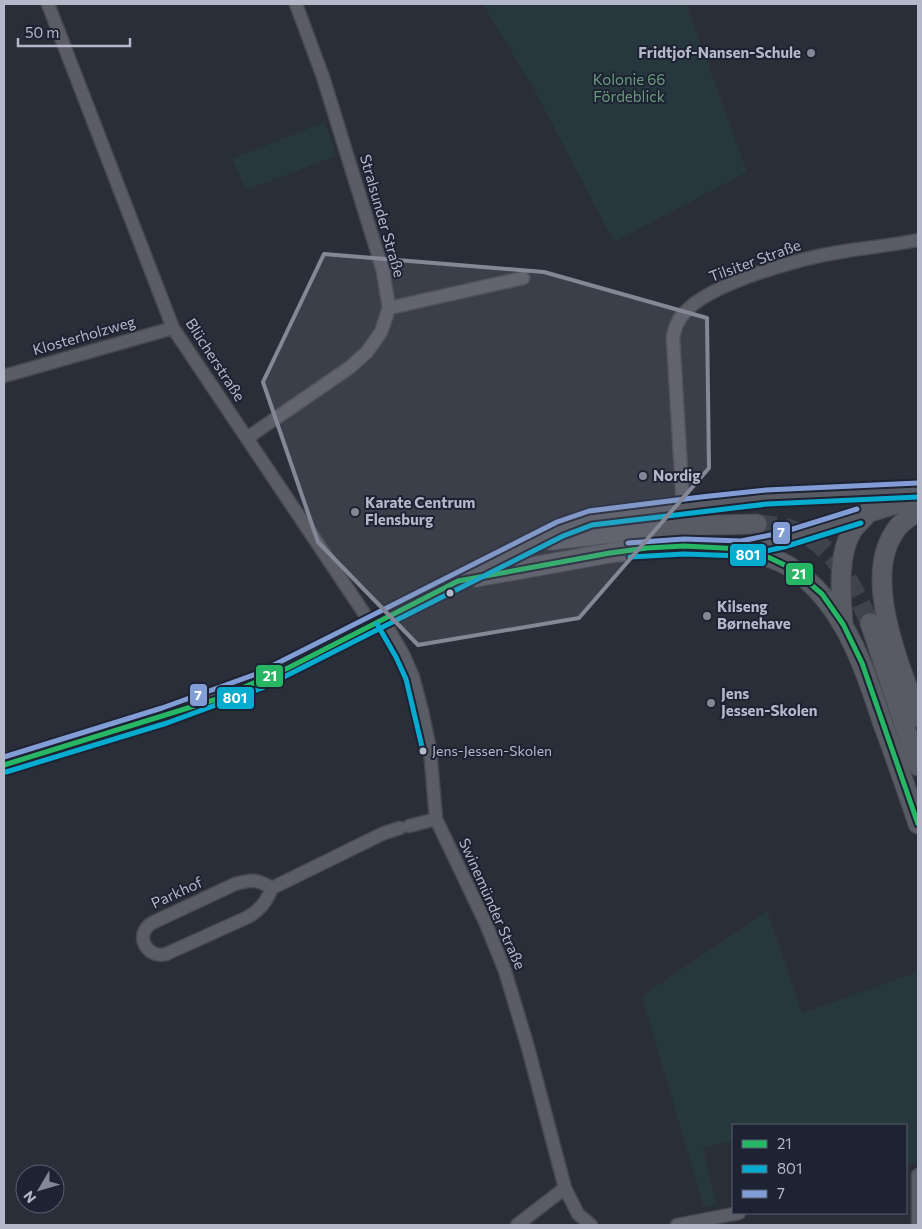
<svg xmlns="http://www.w3.org/2000/svg" width="922" height="1229" font-family="Commissioner,sans-serif">
	<style>
		.green { fill: #27373e }
		.lines { fill: none; stroke-linecap: round; stroke-linejoin: round }
		.secondary-tunnel { stroke: #3f434e; stroke-width: 19; stroke-dasharray: 19 9; stroke-linecap: butt }
		.street-casing { stroke: #464951; stroke-width: 15 }
		.secondary-casing { stroke: #464951; stroke-width: 21 }
		.street { stroke: #5a5d66; stroke-width: 12 }
		.secondary { stroke: #595b64; stroke-width: 19 }
		.bus-1-casing { stroke: #1d2333; stroke-width: 9 }
		.bus-2-casing { stroke: #1d2333; stroke-width: 9 }
		.bus-3-casing { stroke: #1d2333; stroke-width: 9 }
		.bus-1 { stroke: #26b664; stroke-width: 5 }
		.bus-2 { stroke: #06acd0; stroke-width: 5 }
		.bus-3 { stroke: #829dd6; stroke-width: 5 }
		.marked { fill: #848896; fill-opacity: 0.2; stroke: #848896; stroke-width: 4; stroke-linejoin: round }
		.poi-dot { fill: #848896; stroke: #1d2333; stroke-width: 2 }
		.bus-dot { fill: #b4b9c9; stroke: #1d2333; stroke-width: 2 }
		.labels { text-anchor: middle; stroke-width: 4; stroke-linejoin: round; paint-order: stroke }
		.bus-label { font-size: 14px; fill: #b4b9c9; stroke: #1d2333; text-anchor: start }
		.poi-label { font-size: 15px; font-weight: bold; fill: #b4b9c9; stroke: #1d2333; text-anchor: start }
		.park-label { font-size: 15px; fill: #6b9a7d; stroke: #1d2333 }
		.street-label { font-size: 15px; fill: #b4b9c9; stroke: #1d2333 }
		.line-badge { stroke: #1d2333; stroke-width: 2 }
		.badge-label { font-size: 14px; text-anchor: middle; font-weight: bold; fill: #fff }
	</style>
	<rect width="100%" height="100%" fill="#2a2e38"/>
	<path class="green" d="M483,4h203l61,168 -133,70 -79,-151z
		M325,122l11,34 -90,34 -14,-31z
		M767,911l35,102 116,-41v191l-12,2v-40h-173v20l-1,-4 -29,7 13,57 -12,2 -62,-211z"/>
	<g class="lines">
		<path class="secondary-tunnel" d="M757,524c68,2 87,44 113,99"/>
		<defs>
			<path id="street" d="M48,4l125,324 199,297
				M389,308l134,-30
				M4,376l169,-48
				M247,438l102,-70 18,-16 14,-20 8,-24 -6,-37 -60,-194 -27,-73
				M683,506l-10,-169c2,-9 4,-16 11,-24 27,-31 121,-56 162,-62 24,-4 48,-6 72,-11
				M383,620l20,34 10,23 9,34 8,38 6,70 50,105 19,47 22,73 38,144 13,26 13,11
				M409,826l27,-7
				M272,888c-16,-9 -20,-9 -37,-4l-81,38c-4,2 -7,4 -9,8 -7,14 7,28 21,24l82,-37c13,-8 18,-15 24,-29l112,-55 16,-5
				M918,1175v50
				M517,1225l48,-37
				M677,1225l62,-12"/>
			<path id="secondary" d="M918,510c-6,6 -15,11 -20,17 -39,48 3,139 20,190
				M551,540l121,-14 85,-2
				M744,549c17,6 35,10 49,20 52,36 71,99 90,155 12,33 24,66 35,100
				M476,577l134,-24 37,-5 37,-2 58,3 40,-9 136,-43
				M870,623l48,143
				M843,624c-2,-27 -6,-68 9,-93 4,-6 11,-12 16,-18
				M4,765c85,-27 172,-50 255,-84l301,-152 30,-11 112,-14 64,-7 152,-7"/>
		</defs>
		<use href="#street" class="street-casing"/>
		<use href="#secondary" class="secondary-casing"/>
		<use href="#street" class="street"/>
		<use href="#secondary" class="secondary"/>
		<defs>
			<path id="bus-1" d="M4,765l213,-66 71,-31 170,-87 152,-28 37,-5 37,-2 58,3 28,9 23,11 29,25 21,30 19,39 56,161"/>
			<path id="bus-2" d="M630,557l54,-3 59,2 41,-9 77,-24
				M377,624l19,33 10,22 17,72
				M6,772l161,-49 95,-35 301,-152 29,-11 175,-21 151,-7"/>
			<path id="bus-3" d="M628,543l56,-4 57,2 39,-8 77,-24
				M4,757l158,-49 94,-34 301,-152 32,-11 112,-14 65,-7 152,-7"/>
		</defs>
		<use href="#bus-1" class="bus-1-casing"/>
		<use href="#bus-2" class="bus-2-casing"/>
		<use href="#bus-3" class="bus-3-casing"/>
		<use href="#bus-1" class="bus-1"/>
		<use href="#bus-2" class="bus-2"/>
		<use href="#bus-3" class="bus-3"/>
	</g>
	<path class="marked" d="M324,254l220,18 163,46 2,150 -130,150 -161,27 -100,-103 -55,-160z"/>
	<g class="poi-dot">
		<circle cx="811" cy="53" r="5"/>
		<circle cx="643" cy="476" r="5"/>
		<circle cx="355" cy="512" r="5"/>
		<circle cx="707" cy="616" r="5"/>
		<circle cx="711" cy="703" r="5"/>
	</g>
	<g class="bus-dot">
		<circle cx="450" cy="593" r="4.5"/>
		<circle cx="423" cy="751" r="4.5"/>
	</g>
	<g class="labels">
		<g class="bus-label">
			<text x="432" y="756">Jens-Jessen-Skolen</text>
		</g>
		<g class="poi-label">
			<text x="801" y="58" text-anchor="end">Fridtjof-Nansen-Schule</text>
			<text x="653" y="481">Nordig</text>
			<text x="365" y="508">Karate Centrum<tspan x="365" dy="17">Flensburg</tspan></text>
			<text x="717" y="612">Kilseng<tspan x="717" dy="17">Børnehave</tspan></text>
			<text x="721" y="699">Jens<tspan x="721" dy="17">Jessen-Skolen</tspan></text>
		</g>
		<g class="park-label">
			<text x="629" y="85">Kolonie 66<tspan x="629" dy="17">Fördeblick</tspan></text>
		</g>
		<g class="street-label">
			<text transform="translate(382 216) rotate(74)" y="5">Stralsunder Straße</text>
			<text transform="translate(755 261) rotate(-20)" y="5">Tilsiter Straße</text>
			<text transform="translate(84 336) rotate(-16)" y="5">Klosterholzweg</text>
			<text transform="translate(215 360) rotate(57)" y="5">Blücherstraße</text>
			<text transform="translate(177 893) rotate(-25)" y="5">Parkhof</text>
			<text transform="translate(492 904) rotate(66)" y="5">Swinemünder Straße</text>
		</g>
	</g>
	<g class="line-badge">
		<rect x="772" y="521" width="19" height="24" rx="5" fill="#829dd6"/>
		<rect x="729" y="543" width="38" height="24" rx="5" fill="#06acd0"/>
		<rect x="785" y="562" width="29" height="24" rx="5" fill="#26b664"/>
		<rect x="255" y="664" width="29" height="24" rx="5" fill="#26b664"/>
		<rect x="189" y="683" width="19" height="24" rx="5" fill="#829dd6"/>
		<rect x="216" y="686" width="39" height="24" rx="5" fill="#06acd0"/>
	</g>
	<g class="badge-label">
		<text x="781" y="537">7</text>
		<text x="748" y="560">801</text>
		<text x="799" y="579">21</text>
		<text x="270" y="681">21</text>
		<text x="198" y="700">7</text>
		<text x="235" y="703">801</text>
	</g>
	<rect width="922" height="1229" fill="none" stroke="#b4b9c9" stroke-width="10"/>
	<rect x="732" y="1124" width="175" height="90" fill="#1d2333" stroke="#595f6f"/>
	<rect x="742" y="1140" width="25" height="8" fill="#26b664" stroke="#595f6f"/>
	<text x="777" y="1149" font-size="15" fill="#b4b9c9">21</text>
	<rect x="742" y="1165" width="25" height="8" fill="#06acd0" stroke="#595f6f"/>
	<text x="777" y="1174" font-size="15" fill="#b4b9c9">801</text>
	<rect x="742" y="1190" width="25" height="8" fill="#829dd6" stroke="#595f6f"/>
	<text x="777" y="1199" font-size="15" fill="#b4b9c9">7</text>
	<g transform="translate(40 1189) rotate(232)"><circle r="24" fill="#1d2333" stroke="#595f6f"/>
	<path d="M0-4L9 19L0 12L-9 19Z" fill="#848896"/>
	<text y="-8" font-size="14" font-weight="bold" text-anchor="middle" fill="#b4b9c9">N</text>
	</g>
	<path d="M18 38v8h112v-8" fill="none" stroke="#b4b9c9" stroke-width="2.5"/>
	<text x="25" y="38" font-size="15" fill="#b4b9c9" stroke="#1d2333" stroke-width="4" paint-order="stroke">50 m</text>
</svg>
